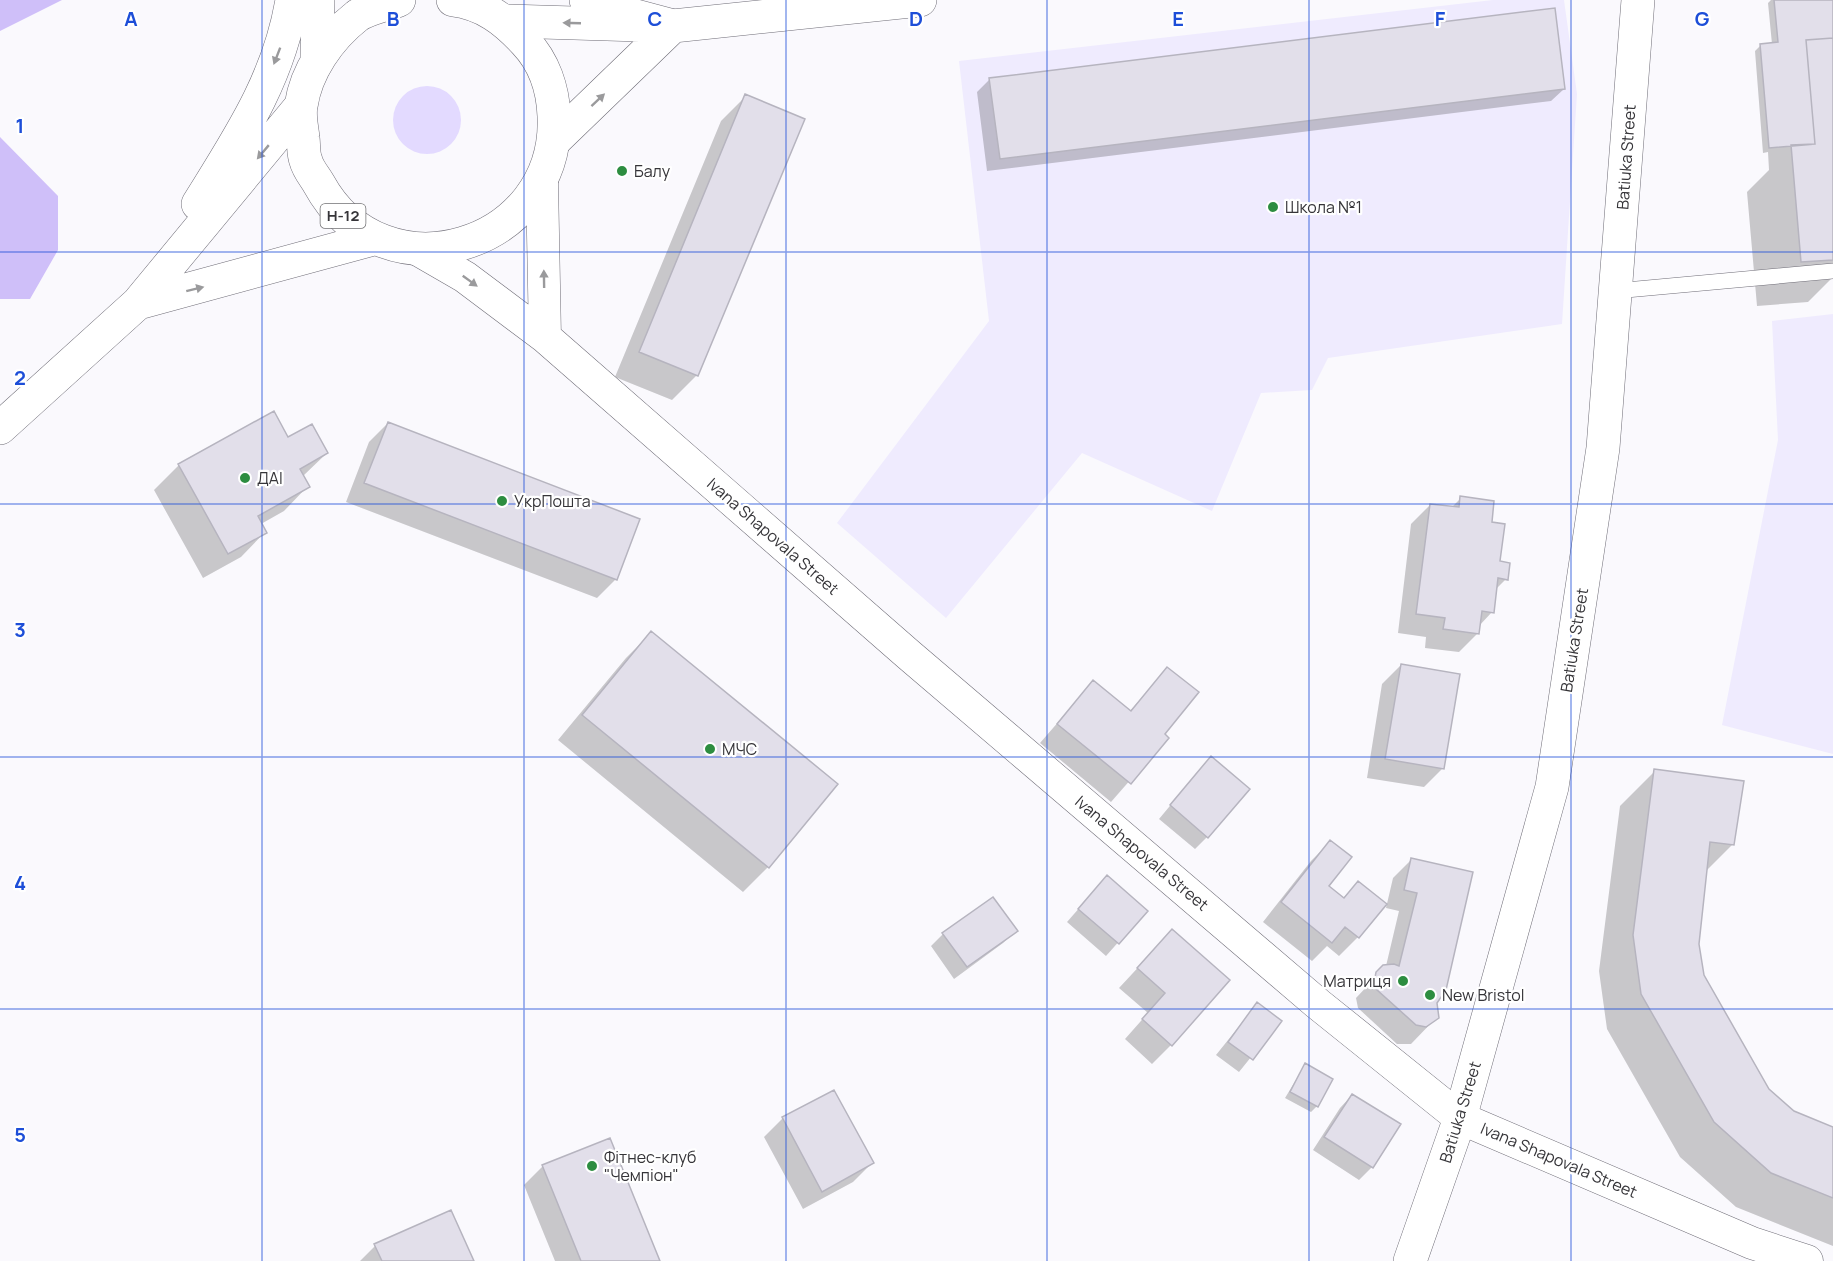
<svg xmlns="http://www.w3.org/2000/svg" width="1833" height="1261" font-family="Manrope,sans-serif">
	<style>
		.built { fill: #efebfe }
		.green { fill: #e3daff }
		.forest { fill: #cfbff9 }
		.shadow { fill: #0003 }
		.building { fill: #e2dfea; stroke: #b6b4bf; stroke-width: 1.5 }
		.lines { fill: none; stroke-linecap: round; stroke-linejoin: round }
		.lane-casing { stroke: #6f6d77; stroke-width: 16 }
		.street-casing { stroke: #6f6d77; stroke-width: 33 }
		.secondary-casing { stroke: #6f6d77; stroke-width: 34 }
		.primary-casing { stroke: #6f6d77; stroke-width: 34 }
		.lane { stroke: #fff; stroke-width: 15 }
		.street { stroke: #fff; stroke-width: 32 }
		.secondary { stroke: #fff; stroke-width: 33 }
		.primary { stroke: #fff; stroke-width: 33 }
		.oneway { fill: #9a9a9c }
		.grid { fill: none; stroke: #1d4ed8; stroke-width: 1.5; stroke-opacity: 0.55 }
		.poi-dot { fill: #2d8d40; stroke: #fff; stroke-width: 2 }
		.labels { text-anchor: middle; stroke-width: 4.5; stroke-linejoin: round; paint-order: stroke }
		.shield { fill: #fff; stroke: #727274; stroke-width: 1.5 }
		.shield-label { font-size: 15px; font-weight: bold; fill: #363539 }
		.street-label { font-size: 16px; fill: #363539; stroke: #fff }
		.poi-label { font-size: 16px; fill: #363539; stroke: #fff; text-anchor: start }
		.grid-label { font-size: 20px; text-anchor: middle; font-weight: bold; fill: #1d4ed8; stroke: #fff; stroke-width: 4.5; stroke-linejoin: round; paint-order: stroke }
	</style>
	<rect width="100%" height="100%" fill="#faf9fd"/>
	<path class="built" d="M1493,0h71l13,94 -15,230 -234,34 -16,32 -51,3 -49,118 -130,-58 -136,165 -109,-95 152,-202 -30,-260z
		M1833,314v440l-111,-29 56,-285 -6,-119z"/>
	<path class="green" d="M393 120a34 34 0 1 1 68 0a34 34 0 1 1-68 0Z"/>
	<path class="forest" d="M0,0h62l-62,31z
		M0,137l58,59v54l-28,49h-30z"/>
	<path class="shadow" d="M1771,0h62v277l-25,25 -51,4 -10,-114 22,-22 -1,-18 -5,1 -8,-102 6,-6 11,-1 -4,-41z
		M990,79l574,10 -13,12 -564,70 -10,-79z
		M746,96l-49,279 -25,25 -57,-23 106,-256z
		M388,423l228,156 -19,19 -251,-96 23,-60z
		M287,439l40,14 -24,23 5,10 -24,25 -23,13 4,8 -24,25 -38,21 -49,-88 25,-25z
		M1461,498l29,25 8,40 8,16 -11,11 -3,22 -13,14 -1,7 -19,19 -34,-4 1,-11 -28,-4 13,-109 19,-19 21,3z
		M651,633l185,151 -68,83 -25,25 -185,-152 68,-82z
		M1401,665l42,103 -19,19 -57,-9 15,-94z
		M1167,669l-4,65 4,4 -56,64 -71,-59 53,-61 36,30z
		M1199,771l8,66 -12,12 -36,-30z
		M1655,771l78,73 -27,27 -8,73 4,31 66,115 25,22 40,16v118l-97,-39 -56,-50 -73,-128 -8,-58 21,-165z
		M1330,842l-3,44 15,13 17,-16 -1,54 -19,19 -12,-10 -15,15 -49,-39 48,-61z
		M1412,859l25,158 -26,27h-14l-39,-36 -2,-10 30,-32 13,-55 -13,-3 7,-30z
		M1095,890l51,21 -40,45 -39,-34z
		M1016,930l-13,13 -49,36 -23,-33 12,-12z
		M1172,931l-1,114 -19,19 -27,-25 23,-26 -29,-25z
		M1257,1004l23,17 -41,51 -23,-17z
		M1305,1065l12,41 -6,6 -26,-14z
		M1352,1095l20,72 -13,13 -46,-30 27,-42z
		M783,1118l89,45 -19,19 -50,27 -39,-72z
		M543,1166l115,95h-103l-31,-76z
		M375,1246l97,15h-112z"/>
	<path class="building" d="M1774,0h59v38l-27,2 9,104 -46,4 -9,-104 18,-2z
		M1555,8l10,81 -565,70 -11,-81z
		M1833,38v222l-32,2 -10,-117 24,-1 -9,-104z
		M745,94l60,25 -107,257 -59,-24z
		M274,411l14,26 24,-13 16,29 -28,16 10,18 -52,29 9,17 -39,21 -50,-90z
		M388,422l252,97 -23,61 -253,-97z
		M1460,496l34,5 -2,21 13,2 -5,37 10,2 -2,17 -10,-2 -4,35 -12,-2 -3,23 -36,-5 2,-11 -29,-4 14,-110 29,3z
		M651,631l187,153 -69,84 -187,-153z
		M1401,664l59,10 -16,95 -59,-10z
		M1167,667l32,25 -34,42 4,4 -38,46 -74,-60 36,-44 38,31z
		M1211,756l39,33 -42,49 -38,-33z
		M1654,769l90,12 -10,64 -24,-3 -11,102 5,31 65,114 25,22 39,16v71l-62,-25 -57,-51 -73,-128 -8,-59z
		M1330,840l22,17 -23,29 15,12 14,-17 29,23 -28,34 -14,-11 -13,16 -51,-41z
		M1411,858l62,14 -27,118 -9,13 2,15 -13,9 -10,-2 -40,-36 -2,-6 2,-11 7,-7 11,-1 5,2 18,-73 -13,-3z
		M1107,875l41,36 -29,33 -41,-35z
		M993,897l25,34 -51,36 -25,-34z
		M1172,929l58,51 -58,66 -30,-27 23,-26 -28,-25z
		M1257,1002l25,19 -29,39 -25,-18z
		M1305,1063l28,16 -15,28 -28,-15z
		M834,1090l40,73 -52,29 -40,-75z
		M1352,1094l49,30 -28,44 -49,-31z
		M610,1138l50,123h-79l-39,-96z
		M451,1210l23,51h-92l-8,-17z"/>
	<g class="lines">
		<defs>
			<path id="lane" d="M1615,291l218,-20"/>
			<path id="street" d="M542,182l3,155
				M420,251l45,26 80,60 364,318 409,349 142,114 292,125 55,18"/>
			<path id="secondary" d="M506,21l167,5 247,-26
				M555,140l118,-114
				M1410,1261l50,-143 92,-331 51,-339 35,-448"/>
			<path id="primary" d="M399,0c-12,5 -31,8 -42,16 -28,22 -51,55 -56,90 -2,10 1,22 2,32 1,7 0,16 3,23 2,8 9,16 13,23 64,117 241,64 235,-68 -1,-27 -10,-54 -29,-74 -20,-22 -41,-38 -72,-42
				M586,0l9,5 78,21
				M317,57l1,-57
				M198,204c41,-66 81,-125 94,-204
				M138,303l235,-64
				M0,428l138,-125 162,-196"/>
		</defs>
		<use href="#lane" class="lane-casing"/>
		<use href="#street" class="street-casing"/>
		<use href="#secondary" class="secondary-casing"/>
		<use href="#primary" class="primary-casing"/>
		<use href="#lane" class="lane"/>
		<use href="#street" class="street"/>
		<use href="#secondary" class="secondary"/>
		<use href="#primary" class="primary"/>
	</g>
	<defs><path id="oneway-solid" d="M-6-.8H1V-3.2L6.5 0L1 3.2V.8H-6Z" transform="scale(1.5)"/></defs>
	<g class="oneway">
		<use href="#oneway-solid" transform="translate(572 23) rotate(-178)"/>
		<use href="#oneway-solid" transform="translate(277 56) rotate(111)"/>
		<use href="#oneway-solid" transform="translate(598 100) rotate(-43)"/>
		<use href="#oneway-solid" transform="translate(263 152) rotate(130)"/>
		<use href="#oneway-solid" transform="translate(544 279) rotate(-91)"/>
		<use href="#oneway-solid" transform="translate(470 281) rotate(36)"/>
		<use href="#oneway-solid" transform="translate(195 289) rotate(-14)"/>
	</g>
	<path class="grid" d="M262,0v1261M524,0v1261M786,0v1261M1047,0v1261M1309,0v1261M1571,0v1261M0,252h1833M0,504h1833M0,757h1833M0,1009h1833"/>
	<g class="poi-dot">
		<circle cx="622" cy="171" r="6"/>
		<circle cx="1273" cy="207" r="6"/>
		<circle cx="245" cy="478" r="6"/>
		<circle cx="502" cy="501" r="6"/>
		<circle cx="710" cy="749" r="6"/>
		<circle cx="1403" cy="981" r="6"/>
		<circle cx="1430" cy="995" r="6"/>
		<circle cx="592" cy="1166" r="6"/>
	</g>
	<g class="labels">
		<rect class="shield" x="320.5" y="204" width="45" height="24" rx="4.5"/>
		<g class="shield-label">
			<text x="343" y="221">Н-12</text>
		</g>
		<g class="street-label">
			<text transform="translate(1626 157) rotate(-86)" y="6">Batiuka Street</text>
			<text transform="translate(773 536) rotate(41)" y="6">Ivana Shapovala Street</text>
			<text transform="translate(1574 640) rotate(-81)" y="6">Batiuka Street</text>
			<text transform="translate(1142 853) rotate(40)" y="6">Ivana Shapovala Street</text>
			<text transform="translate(1460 1112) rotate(-73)" y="6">Batiuka Street</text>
			<text transform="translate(1559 1160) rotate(23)" y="6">Ivana Shapovala Street</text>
		</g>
		<g class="poi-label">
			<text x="634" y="177">Балу</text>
			<text x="1285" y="213">Школа №1</text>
			<text x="257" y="484">ДАI</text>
			<text x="514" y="507">УкрПошта</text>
			<text x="722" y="755">МЧС</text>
			<text x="1391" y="987" text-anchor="end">Матриця</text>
			<text x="1442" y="1001">New Bristol</text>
			<text x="604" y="1163">Фітнес-клуб<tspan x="604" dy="18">"Чемпіон"</tspan></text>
		</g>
	</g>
	<g class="grid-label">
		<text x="131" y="26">A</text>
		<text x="393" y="26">B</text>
		<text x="655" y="26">C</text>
		<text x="916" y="26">D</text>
		<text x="1178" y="26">E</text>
		<text x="1440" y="26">F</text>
		<text x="1702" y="26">G</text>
		<text x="20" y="133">1</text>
		<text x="20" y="385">2</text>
		<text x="20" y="637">3</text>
		<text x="20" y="890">4</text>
		<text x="20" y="1142">5</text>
	</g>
</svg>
